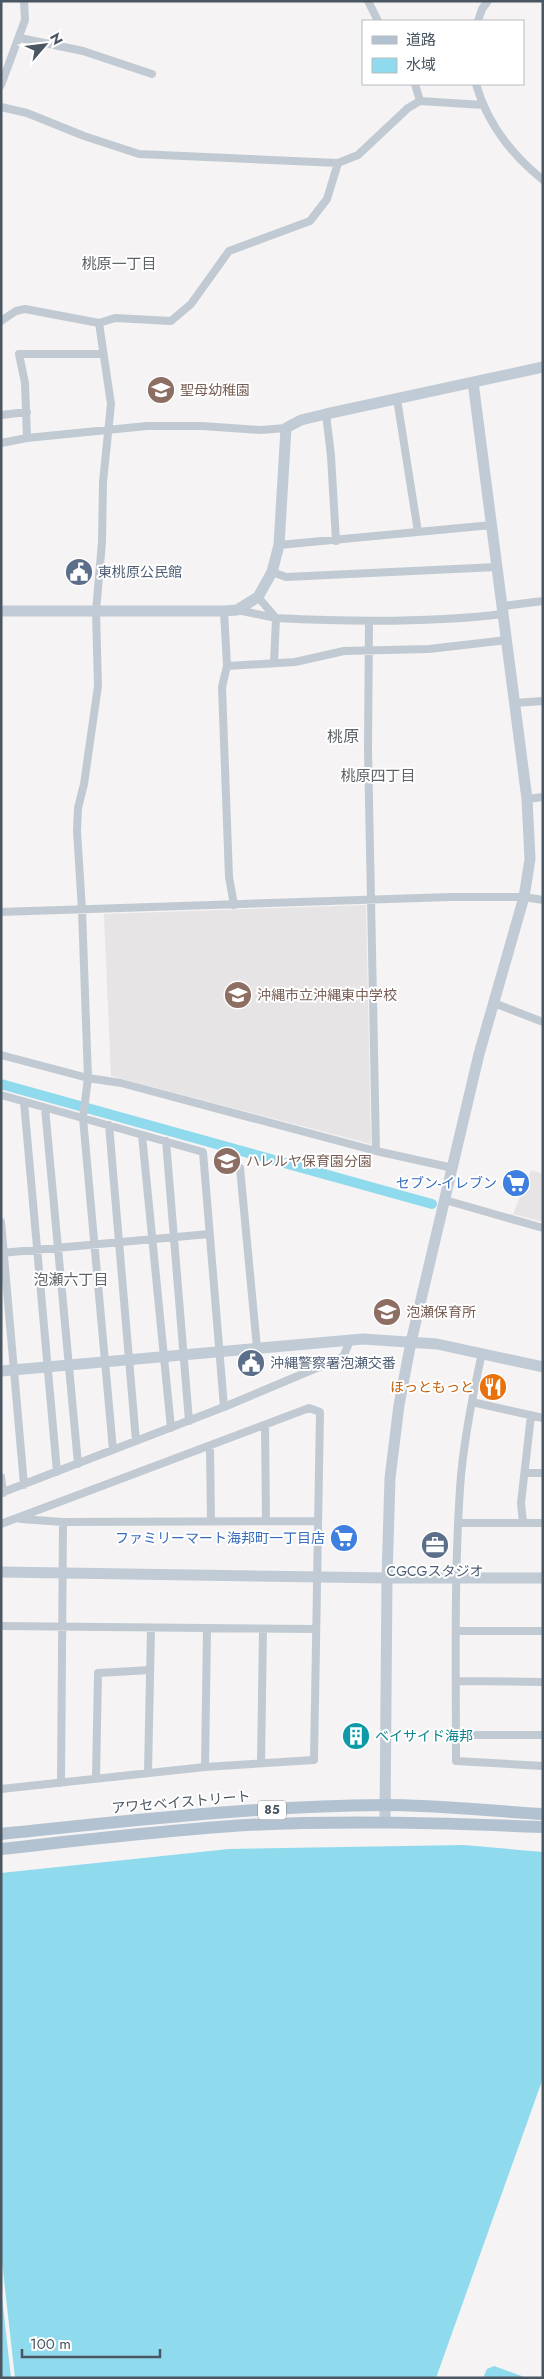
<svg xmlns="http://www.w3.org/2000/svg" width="544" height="2379" font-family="Jost,'Noto Sans JP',sans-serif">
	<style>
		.education { fill: #e6e4e5 }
		.water { fill: #90daee }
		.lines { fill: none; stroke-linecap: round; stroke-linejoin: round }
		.canal { stroke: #90daee; stroke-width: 10 }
		.street { stroke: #c1cad2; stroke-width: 8 }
		.secondary { stroke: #c1cbd6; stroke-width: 11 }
		.primary { stroke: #b3c2d1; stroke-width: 12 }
		.labels { text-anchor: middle; stroke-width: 4; stroke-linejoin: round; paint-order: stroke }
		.shield { fill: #fff; stroke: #808990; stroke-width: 1 }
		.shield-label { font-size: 12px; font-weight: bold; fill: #4a5661 }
		.education-label { font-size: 14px; fill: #785e54; stroke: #fff; text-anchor: start }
		.service-label { font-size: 14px; fill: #4e5e75; stroke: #fff; text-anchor: start }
		.shop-label { font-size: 14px; fill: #366cbe; stroke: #fff; text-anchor: end }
		.food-label { font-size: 14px; fill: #c56008; stroke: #fff; text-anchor: end }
		.culture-label { font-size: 14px; fill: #0d838f; stroke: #fff; text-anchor: start }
		.street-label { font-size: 14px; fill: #4a5661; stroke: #fff }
		.neighbourhood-label { font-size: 15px; fill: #5f6368; stroke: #fff }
		.quarter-label { font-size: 16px; fill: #5f6368; stroke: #fff }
	</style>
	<rect width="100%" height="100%" fill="#f5f3f3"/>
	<path class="education" d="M366,905l5,239 -260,-68 -7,-162z
		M531,1170l12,4v48l-30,-8z"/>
	<path class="water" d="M464,1845l79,7v226l-107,300h-421l-14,-125v-380l228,-24z
		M1,2288l10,90h-10z
		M494,2366l33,12h-44l4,-9z"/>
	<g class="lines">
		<path class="canal" d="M1,1084l431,120"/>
		<path class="street" d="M368,1l10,20
			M478,21l4,-12 6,-8
			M20,38l63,13 69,23
			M415,84l5,17
			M476,84c11,39 36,71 67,96
			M1,85l24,-65 -1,-19
			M1,107l26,6 57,23 55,18 199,9 20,-8 50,-47 12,-7 63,4
			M1,321l15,-10 9,-2 74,14 16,-5 56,3 20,-17 38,-53 81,-30 17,-22 11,-36
			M99,323l12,81 -8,78 -1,60 -6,69 2,75 -14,98 -6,24 -1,23 5,79 6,168 -5,40 30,332
			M397,399l21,133
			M326,414l5,42 5,85
			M1,415l26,-3
			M27,438l-2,-55 -6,-29h84
			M1,443l26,-5 120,-12h55l59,4 25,-2
			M279,545l213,-20
			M272,572l14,5 211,-10
			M258,597l18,21c76,4 152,5 228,-4
			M503,606l40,-5
			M237,610l39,8 -2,45
			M224,611l3,55 -5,21 7,190 5,28
			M369,621l-1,128 8,402
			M227,666l68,-4 49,-11 85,-2 78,-9
			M514,703l29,-2
			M527,799l16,-2
			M1,912l449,-15h74l19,3
			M494,1003l49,19
			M1,1055l87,23 33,5 255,68 77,17
			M1,1095l202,57 21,255
			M24,1102l33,370
			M45,1108l33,356
			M109,1125l27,316
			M142,1135l29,293
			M166,1141l23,280
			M240,1168l17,180
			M445,1200l98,28
			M1,1222l23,263
			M1,1253l208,-19
			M482,1353c-10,45 -19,90 -22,135 -6,91 -4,182 -4,273l87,5
			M472,1402l71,16
			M265,1425l1,96
			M210,1447l1,73
			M525,1473h18
			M1,1477l2,16
			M1,1493l223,-86 119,-50 7,-16
			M21,1519l42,3 254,-1
			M458,1523h85
			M523,1523l-2,-20 10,-88
			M1,1524l308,-116 11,4 -6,348 -109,7 -204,22
			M1,1626l314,3
			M456,1631h87
			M456,1681l87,1
			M456,1735h87
			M261,1763l2,-133
			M205,1767l2,-138
			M148,1772l3,-143
			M96,1778l2,-105 52,-3
			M61,1783l2,-261"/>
		<path class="secondary" d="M1,611h223l13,-1 21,-13 14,-25 7,-27 7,-117 15,-8 25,-6 217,-47
			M1,1371l362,-32 74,5 106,23
			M1,1572l386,6h156
			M385,1821l2,-243 3,-100 9,-73 12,-63 68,-288 45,-157 6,-38 -3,-60 -54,-417"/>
		<path class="primary" d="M1,1834c127,-13 255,-28 383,-29 52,0 106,6 159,9
			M1,1849c82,-9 164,-19 246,-24 99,-5 197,-2 296,2"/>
	</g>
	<defs>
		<symbol id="school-disc" viewBox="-11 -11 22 22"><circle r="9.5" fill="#8d6e63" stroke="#fff"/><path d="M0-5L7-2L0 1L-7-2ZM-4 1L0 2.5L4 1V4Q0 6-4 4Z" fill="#fff"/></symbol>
		<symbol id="civic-disc" viewBox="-11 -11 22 22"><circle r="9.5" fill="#5c6f8a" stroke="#fff"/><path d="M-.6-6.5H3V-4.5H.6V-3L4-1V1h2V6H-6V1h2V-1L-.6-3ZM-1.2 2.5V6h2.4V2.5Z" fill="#fff"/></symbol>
		<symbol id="supermarket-disc" viewBox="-11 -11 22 22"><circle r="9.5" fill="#3f7fe0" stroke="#fff"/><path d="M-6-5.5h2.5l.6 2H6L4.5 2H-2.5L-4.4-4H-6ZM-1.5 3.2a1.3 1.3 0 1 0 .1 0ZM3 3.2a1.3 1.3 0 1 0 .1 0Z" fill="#fff"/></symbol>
		<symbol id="restaurant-disc" viewBox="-11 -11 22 22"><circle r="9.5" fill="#e8710a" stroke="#fff"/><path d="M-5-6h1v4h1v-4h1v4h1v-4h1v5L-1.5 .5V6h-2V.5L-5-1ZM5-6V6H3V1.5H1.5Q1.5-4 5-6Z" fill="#fff"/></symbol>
		<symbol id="office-disc" viewBox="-11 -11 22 22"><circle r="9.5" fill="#5c6f8a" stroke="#fff"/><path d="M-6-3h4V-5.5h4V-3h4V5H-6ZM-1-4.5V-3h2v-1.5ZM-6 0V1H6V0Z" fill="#fff"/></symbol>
		<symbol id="building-disc" viewBox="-11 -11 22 22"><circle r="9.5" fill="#0f9aa8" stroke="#fff"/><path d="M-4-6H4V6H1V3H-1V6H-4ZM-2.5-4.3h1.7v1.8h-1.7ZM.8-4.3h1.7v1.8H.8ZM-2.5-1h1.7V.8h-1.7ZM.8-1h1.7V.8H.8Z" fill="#fff"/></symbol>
	</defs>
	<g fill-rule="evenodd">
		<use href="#school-disc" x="145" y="374" width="32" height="32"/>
		<use href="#civic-disc" x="63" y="556" width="32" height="32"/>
		<use href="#school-disc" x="222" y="979" width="32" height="32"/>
		<use href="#school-disc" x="211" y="1145" width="32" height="32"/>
		<use href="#supermarket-disc" x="500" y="1167" width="32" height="32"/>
		<use href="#school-disc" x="371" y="1296" width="32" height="32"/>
		<use href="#civic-disc" x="235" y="1347" width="32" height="32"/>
		<use href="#restaurant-disc" x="477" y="1371" width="32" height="32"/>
		<use href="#supermarket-disc" x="328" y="1522" width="32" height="32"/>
		<use href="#office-disc" x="419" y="1529" width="32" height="32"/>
		<use href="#building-disc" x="340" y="1720" width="32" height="32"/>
	</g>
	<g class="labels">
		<rect class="shield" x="258" y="1800.5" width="28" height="19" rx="4"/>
		<g class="shield-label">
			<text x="272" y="1814">85</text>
		</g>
		<g class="education-label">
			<text x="180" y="395">聖母幼稚園</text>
			<text x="257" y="1000">沖縄市立沖縄東中学校</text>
			<text x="246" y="1166">ハレルヤ保育園分園</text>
			<text x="406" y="1317">泡瀬保育所</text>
		</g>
		<g class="service-label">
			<text x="98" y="577">東桃原公民館</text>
			<text x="270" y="1368">沖縄警察署泡瀬交番</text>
			<text x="435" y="1576" text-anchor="middle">CGCGスタジオ</text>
		</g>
		<g class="shop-label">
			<text x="497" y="1188">セブン-イレブン</text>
			<text x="325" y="1543">ファミリーマート海邦町一丁目店</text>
		</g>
		<g class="food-label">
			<text x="474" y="1392">ほっともっと</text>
		</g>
		<g class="culture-label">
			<text x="375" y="1741">ベイサイド海邦</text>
		</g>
		<g class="street-label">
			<text transform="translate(181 1802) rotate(-5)" y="5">アワセベイストリート</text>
		</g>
		<g class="neighbourhood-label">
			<text x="119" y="269">桃原一丁目</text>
			<text x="378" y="781">桃原四丁目</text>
			<text x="71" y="1285">泡瀬六丁目</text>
		</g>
		<g class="quarter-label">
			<text x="343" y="742">桃原</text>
		</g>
	</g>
	<rect width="544" height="2379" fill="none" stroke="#4a5661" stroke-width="5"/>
	<rect x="362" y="20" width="162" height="65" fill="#ffffff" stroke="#b7bbc0"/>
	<rect x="372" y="36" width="25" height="8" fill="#b3c2d1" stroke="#b7bbc0"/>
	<text x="406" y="45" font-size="15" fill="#4a5661">道路</text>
	<rect x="372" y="58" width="25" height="15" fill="#90daee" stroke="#b7bbc0"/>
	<text x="406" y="70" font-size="15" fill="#4a5661">水域</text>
	<g transform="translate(45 45) rotate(62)" stroke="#ffffff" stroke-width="4" paint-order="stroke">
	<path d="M0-4L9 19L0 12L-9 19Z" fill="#4a5661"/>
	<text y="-8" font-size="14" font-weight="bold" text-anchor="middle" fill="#4a5661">N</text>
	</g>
	<path d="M22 2349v8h138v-8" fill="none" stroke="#4a5661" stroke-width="2.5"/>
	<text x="30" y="2349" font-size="15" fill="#4a5661" stroke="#ffffff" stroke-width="4" paint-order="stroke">100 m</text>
</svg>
